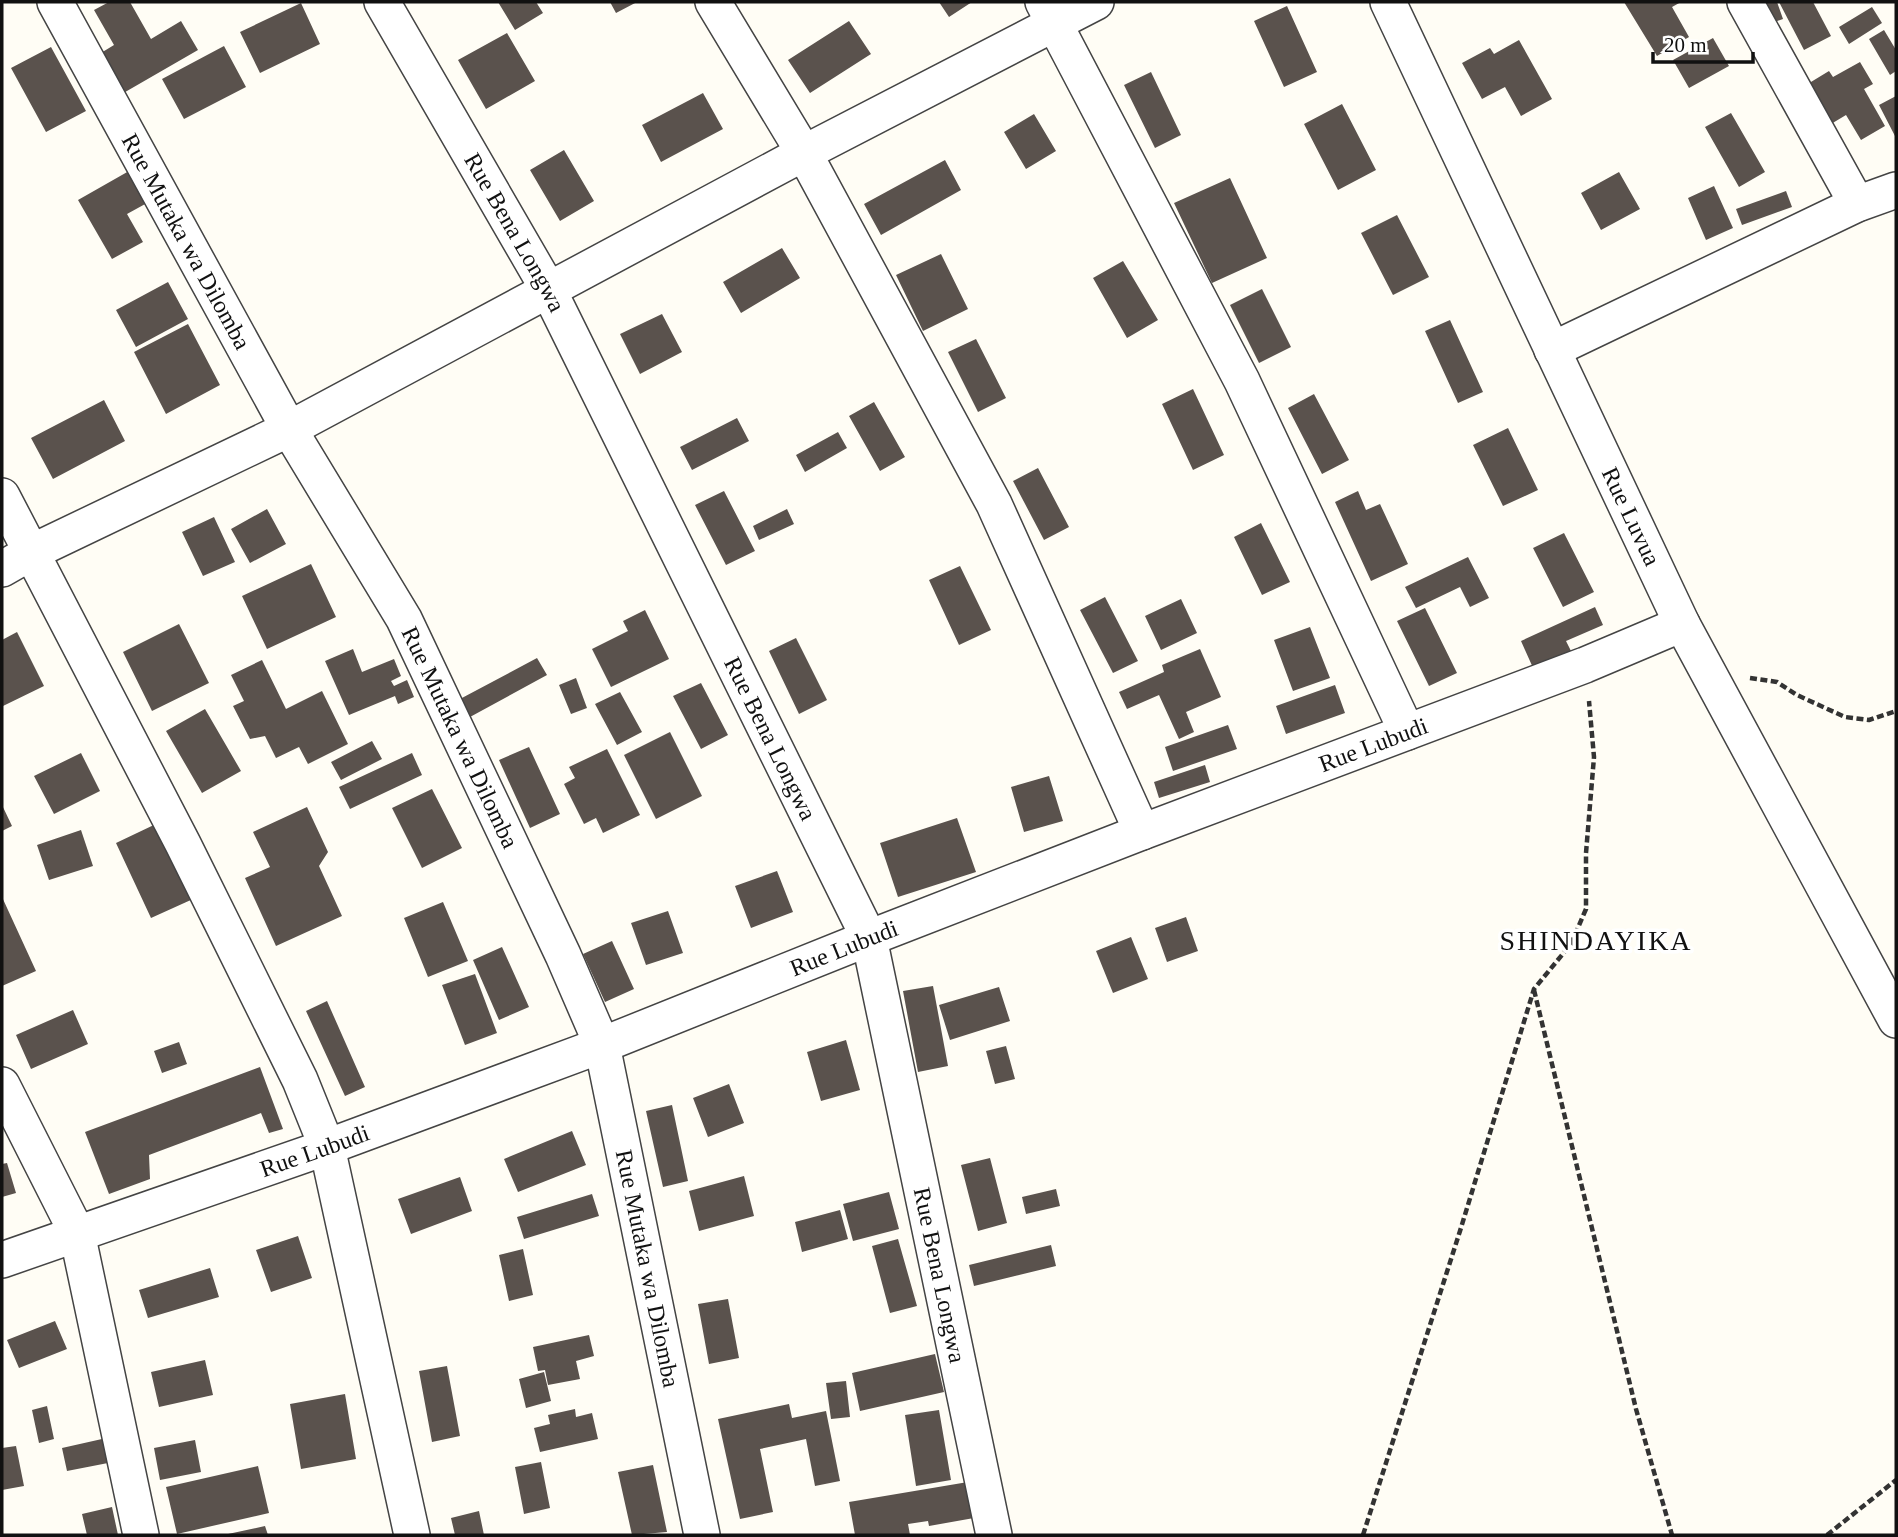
<svg xmlns="http://www.w3.org/2000/svg" width="1898" height="1537" font-family="Georgia,serif">
	<style>
		.building { fill: #5a524d }
		.lines { fill: none; stroke-linecap: round; stroke-linejoin: round }
		.minor-casing { stroke: #444; stroke-width: 38 }
		.path { stroke: #333; stroke-width: 4.5; stroke-dasharray: 7 3.5; stroke-linecap: butt }
		.minor { stroke: #fff; stroke-width: 35 }
		.labels { text-anchor: middle; stroke-width: 7; stroke-linejoin: round; paint-order: stroke }
		.street-label { font-size: 24px; fill: #111; stroke: #fff }
		.quarter-label { font-size: 28px; letter-spacing: 2px; fill: #111; stroke: #fff }
	</style>
	<rect width="100%" height="100%" fill="#fffdf5"/>
	<path class="building" d="M109,2h21l21,37 30,-18 17,29 -78,45 -24,-39 18,-11 -20,-35z
		M498,2h38l7,11 -28,17z
		M610,2h27l-21,11z
		M939,2h33l-23,15z
		M1624,2h57l-9,5 17,30 -32,19z
		M1755,2h22l6,17 -20,7z
		M1779,2h34l18,34 -27,14z
		M301,3l19,41 -60,29 -20,-41z
		M1287,6l30,66 -33,15 -30,-66z
		M1872,7l10,16 -33,21 -10,-17z
		M849,21l22,33 -61,39 -22,-33z
		M1884,30l12,20v21l-6,4 -21,-36z
		M507,33l28,48 -49,28 -28,-49z
		M1713,38l16,28 -40,22 -16,-28z
		M1519,40l33,59 -31,17 -16,-29 -23,12 -20,-36 28,-15 4,6z
		M224,46l22,41 -62,32 -22,-40z
		M51,47l35,64 -40,21 -35,-64z
		M1860,62l13,22 -9,5 21,37 -24,14 -15,-25 -25,15 -15,-45 23,-14 4,6z
		M1151,72l30,63 -26,13 -31,-63z
		M703,93l20,36 -62,33 -19,-37z
		M1896,96v42l-17,-33z
		M1342,104l34,66 -38,20 -34,-66z
		M1731,113l34,59 -26,15 -34,-60z
		M1034,114l22,37 -30,18 -22,-37z
		M564,150l30,51 -34,20 -30,-51z
		M945,160l16,30 -80,45 -17,-31z
		M129,171l18,32 -20,11 16,28 -31,17 -34,-59z
		M1619,172l21,37 -39,21 -20,-37z
		M1230,178l37,80 -55,25 -38,-80z
		M1714,186l19,42 -27,12 -18,-42z
		M1786,191l6,16 -50,18 -6,-16z
		M1397,215l32,62 -36,18 -32,-62z
		M782,248l18,30 -59,35 -18,-31z
		M941,254l27,55 -45,22 -27,-56z
		M1123,261l35,59 -31,18 -34,-60z
		M168,282l20,37 -52,28 -20,-37z
		M1262,289l29,58 -32,16 -29,-58z
		M662,314l20,38 -42,22 -20,-40z
		M1450,320l33,72 -25,11 -33,-72z
		M188,324l32,61 -54,29 -32,-62z
		M976,339l30,59 -28,14 -30,-60z
		M1193,389l31,66 -31,15 -31,-66z
		M1314,394l35,66 -27,14 -34,-66z
		M104,400l21,41 -72,38 -22,-41z
		M874,402l31,55 -25,14 -31,-55z
		M737,418l12,23 -57,29 -12,-23z
		M1508,428l30,62 -35,16 -30,-61z
		M838,432l9,16 -42,24 -9,-17z
		M1038,468l31,59 -25,13 -31,-59z
		M724,491l31,60 -29,14 -31,-60z
		M1358,491l8,19 14,-6 28,60 -37,17 -36,-79z
		M267,509l19,35 -36,19 -19,-34z
		M787,509l7,15 -35,16 -6,-14z
		M214,517l21,45 -32,14 -21,-44z
		M1261,523l29,59 -28,13 -28,-58z
		M1564,533l30,59 -31,15 -30,-59z
		M1468,557l21,41 -19,9 -10,-20 -44,21 -11,-21z
		M311,564l25,53 -69,32 -25,-53z
		M960,566l31,64 -32,15 -30,-65z
		M1105,597l33,64 -25,12 -33,-63z
		M1181,599l16,34 -36,17 -16,-34z
		M1595,607l8,18 -37,16 6,12 -38,17 -13,-29z
		M1425,608l32,65 -28,13 -32,-65z
		M645,610l24,49 -58,28 -19,-38 36,-18 -5,-10z
		M179,624l30,59 -57,28 -29,-59z
		M1310,627l20,51 -37,13 -19,-51z
		M17,632l27,54 -41,20 -1,-66z
		M796,638l31,62 -28,14 -30,-63z
		M353,649l9,23 32,-13 7,17 -10,5 3,5 13,-6 7,17 -16,7 -3,-8 -46,19 -24,-54z
		M1200,649l21,48 -35,15 8,20 -15,7 -20,-44 -32,14 -8,-17 45,-20 -2,-7z
		M537,658l10,17 -77,42 -10,-18z
		M262,660l24,49 36,-18 26,53 -40,20 -9,-17 -23,11 -11,-22 -15,3 -17,-33 11,-5 -13,-26z
		M576,678l11,30 -16,6 -12,-29z
		M701,683l27,52 -27,14 -28,-53z
		M1335,685l10,28 -59,21 -10,-28z
		M620,692l22,40 -25,13 -22,-41z
		M205,709l36,62 -39,22 -36,-62z
		M1228,725l9,24 -64,22 -8,-24z
		M670,732l32,64 -46,23 -32,-64z
		M372,741l10,18 -41,21 -10,-18z
		M529,747l31,67 -30,14 -31,-68z
		M607,749l33,66 -37,18 -7,-15 -12,6 -20,-40 11,-6 -6,-11z
		M81,753l19,38 -46,23 -20,-38z
		M412,753l10,22 -72,34 -11,-22z
		M1205,765l5,17 -51,16 -5,-16z
		M1049,776l14,45 -39,11 -13,-45z
		M432,789l30,59 -40,20 -30,-60z
		M2,805l10,21 -10,5z
		M307,807l21,45 -9,14 23,50 -66,30 -31,-68 25,-11 -17,-35z
		M957,818l19,54 -78,25 -18,-54z
		M158,823l35,76 -42,19 -35,-75z
		M81,830l12,36 -44,14 -12,-35z
		M777,871l16,41 -42,16 -16,-42z
		M2,897l34,74 -34,15z
		M443,902l25,59 -40,16 -24,-59z
		M668,911l15,42 -37,12 -15,-42z
		M1186,917l12,34 -31,11 -12,-34z
		M1131,937l17,42 -35,14 -17,-42z
		M612,941l22,48 -29,13 -22,-48z
		M502,947l27,60 -30,13 -26,-60z
		M475,974l22,59 -32,12 -23,-60z
		M933,986l15,80 -30,6 -15,-81z
		M999,987l11,34 -60,19 -11,-35z
		M327,1001l38,86 -20,9 -39,-85z
		M73,1010l15,34 -57,25 -15,-34z
		M846,1040l14,50 -39,11 -14,-49z
		M179,1042l8,22 -25,9 -8,-22z
		M1006,1046l9,33 -20,5 -9,-33z
		M260,1067l23,62 -14,4 -8,-20 -112,42 1,24 -41,15 -24,-62z
		M729,1084l15,39 -36,14 -15,-39z
		M672,1105l16,76 -25,6 -17,-76z
		M572,1131l14,34 -68,27 -14,-33z
		M990,1158l17,65 -29,8 -17,-66z
		M7,1163l9,30 -14,4v-33z
		M744,1176l10,40 -55,15 -10,-40z
		M460,1177l12,34 -61,23 -13,-35z
		M1056,1189l4,17 -34,8 -4,-17z
		M889,1192l10,37 -46,12 -10,-37z
		M592,1194l7,22 -75,23 -7,-22z
		M840,1210l8,29 -46,13 -7,-30z
		M298,1236l14,42 -41,14 -15,-42z
		M898,1239l19,67 -27,7 -18,-67z
		M1051,1245l5,21 -82,20 -5,-21z
		M523,1249l10,46 -24,6 -10,-46z
		M210,1268l9,29 -71,21 -9,-28z
		M728,1299l11,59 -30,6 -11,-60z
		M55,1321l12,28 -48,19 -12,-28z
		M589,1335l5,21 -18,5 4,18 -32,6 -3,-15 -7,1 -5,-24z
		M935,1354l9,38 -84,19 -8,-38z
		M205,1360l8,35 -54,12 -8,-35z
		M447,1366l13,70 -28,6 -13,-71z
		M544,1372l7,29 -25,7 -7,-29z
		M846,1381l4,36 -19,2 -5,-36z
		M345,1394l11,65 -55,10 -11,-65z
		M789,1404l3,14 34,-7 14,70 -25,5 -9,-47 -46,10 13,63 -33,7 -22,-100z
		M47,1406l7,33 -15,4 -7,-33z
		M575,1409l1,8 16,-4 6,26 -58,13 -6,-24 16,-4 -2,-9z
		M939,1410l12,70 -35,6 -11,-71z
		M102,1439l6,24 -41,8 -5,-23z
		M195,1440l6,32 -41,8 -6,-32z
		M16,1446l8,40 -22,4v-42z
		M541,1462l9,46 -26,6 -9,-47z
		M653,1465l14,67 -35,3 -14,-63z
		M258,1466l11,47 -92,21 -11,-47z
		M968,1482l6,36 -45,8 -1,-5 -20,3 2,11h-55l-6,-33z
		M112,1507l6,28h-31l-5,-21z
		M479,1511l5,24h-29l-4,-17z
		M265,1526l3,9h-40v-1z"/>
	<g class="lines">
		<defs>
			<g id="minor">
				<path id="s1" d="M55,2l234,427 115,190 159,336 39,90 100,490"/>
				<path id="s2" d="M382,2l166,287 321,649 125,597"/>
				<path d="M713,2l91,151 190,351 148,328"/>
				<path d="M1043,2l199,379 165,351"/>
				<path id="s3" d="M1388,2l294,622 214,396"/>
				<path d="M1745,2l112,202"/>
				<path d="M1552,350l305,-146 39,-14"/>
				<path d="M2,496l181,348 117,236 27,67 85,388"/>
				<path d="M2,569l28,-16 259,-124 515,-276 292,-151"/>
				<path d="M2,1085l75,148 64,302"/>
				<path id="s4" d="M2,1260l325,-113 275,-102 267,-107 273,-106 443,-167 97,-41"/>
			</g>
		</defs>
		<use href="#minor" class="minor-casing"/>
		<path class="path" d="M1750,678l27,4 20,13 48,22 24,3 27,-9
			M1534,990l102,419 36,126
			M1363,1535l97,-304 74,-242 37,-45 15,-35v-56l8,-96 -5,-56
			M1827,1535l69,-55"/>
		<use href="#minor" class="minor"/>
	</g>
	<g class="labels">
		<g class="street-label">
			<text dy="8" stroke="none"><textPath href="#s2" startOffset="266">Rue Bena Longwa</textPath></text>
			<text dy="8" stroke="none"><textPath href="#s1" startOffset="273">Rue Mutaka wa Dilomba</textPath></text>
			<text dy="8" stroke="none"><textPath href="#s3" startOffset="569">Rue Luvua</textPath></text>
			<text dy="8" stroke="none"><textPath href="#s1" startOffset="840">Rue Mutaka wa Dilomba</textPath></text>
			<text dy="8" stroke="none"><textPath href="#s2" startOffset="833">Rue Bena Longwa</textPath></text>
			<text dy="8" stroke="none"><textPath href="#s4" startOffset="1465">Rue Lubudi</textPath></text>
			<text dy="8" stroke="none"><textPath href="#s4" startOffset="898">Rue Lubudi</textPath></text>
			<text dy="8" stroke="none"><textPath href="#s4" startOffset="331">Rue Lubudi</textPath></text>
			<text dy="8" stroke="none"><textPath href="#s1" startOffset="1407">Rue Mutaka wa Dilomba</textPath></text>
			<text dy="8" stroke="none"><textPath href="#s2" startOffset="1400">Rue Bena Longwa</textPath></text>
		</g>
		<g class="quarter-label">
			<text x="1596" y="950">SHINDAYIKA</text>
		</g>
	</g>
	<rect width="1898" height="1537" fill="none" stroke="#111111" stroke-width="7"/>
	<path d="M1653 52v10h100v-10" fill="none" stroke="#111111" stroke-width="3.5"/>
	<text x="1664" y="52" font-size="21" fill="#111111" stroke="#ffffff" stroke-width="5" paint-order="stroke">20 m</text>
</svg>
